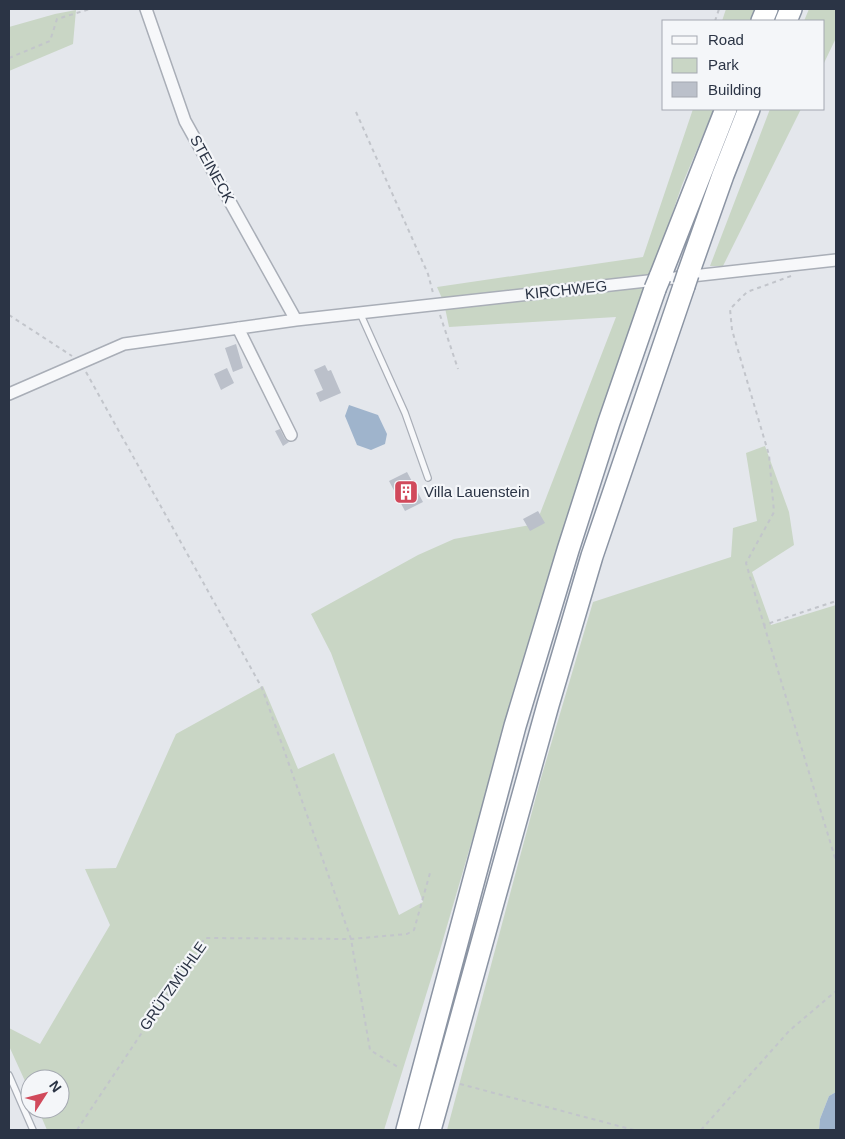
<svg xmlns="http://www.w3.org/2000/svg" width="845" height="1139" font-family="Arial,sans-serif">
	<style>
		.green { fill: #c9d6c5 }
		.water { fill: #9fb4cc }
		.building { fill: #bbc0ca }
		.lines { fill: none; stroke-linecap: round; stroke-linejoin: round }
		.lane-casing { stroke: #a9aeb7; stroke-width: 8 }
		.street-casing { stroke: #a9aeb7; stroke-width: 14 }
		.highway-casing { stroke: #8b94a3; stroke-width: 24 }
		.path { stroke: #c2c5cb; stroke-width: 2; stroke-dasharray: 4 4; stroke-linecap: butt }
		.lane { stroke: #f7f8fa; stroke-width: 5.5 }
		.street { stroke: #f7f8fa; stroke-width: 11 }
		.highway { stroke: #fff; stroke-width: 21 }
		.highway-bridge-casing { stroke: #8b94a3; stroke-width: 24; stroke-linecap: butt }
		.highway-bridge { stroke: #fff; stroke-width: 21 }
		.labels { text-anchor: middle; stroke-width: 4.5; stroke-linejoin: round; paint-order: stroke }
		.street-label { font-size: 15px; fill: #2b3445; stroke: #f4f6f9 }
		.poi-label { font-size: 15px; fill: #2b3445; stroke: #f4f6f9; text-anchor: start }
	</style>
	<rect width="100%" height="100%" fill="#e4e7ec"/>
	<path class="green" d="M726,9h30l-5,12h-29z
		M809,9h27v29l-12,25v-42h-20z
		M76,10l-3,34 -64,27v-44l46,-13z
		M693,109h21l-32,76 -125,364 -117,401 -56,180h-337l-9,-21h22v-30h-30v13l-21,-46v-18l31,16 70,-119 -25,-56 31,-1 60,-134 87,-48 35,83 36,-16 65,162 24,-13 -92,-249 -20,-39 107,-59 36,-16 82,-15 80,-207 -167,10 -5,-24 -7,-16 206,-30z
		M770,109h31l-78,157h-13z
		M765,446l24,66 5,33 -42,27 19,53 65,-20v487l-7,4 -9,23 -1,11h-372l94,-352 52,-176 138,-45 2,-29 24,-7 -11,-68z"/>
	<path class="water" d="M349,405l29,10 9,19 -2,10 -14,6 -14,-5 -12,-29z
		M836,1092v38h-17l1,-11 9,-23z"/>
	<path class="building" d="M236,344l7,24 -10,4 -8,-24z
		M325,365l3,6 3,-1 10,23 -21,9 -4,-9 7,-3 -9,-20z
		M227,368l7,15 -13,7 -7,-16z
		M280,429l5,10 4,3 -6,4 -8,-15z
		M407,472l16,30 -18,9 -16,-30z
		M538,511l7,12 -15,8 -7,-12z"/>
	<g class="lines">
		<defs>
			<path id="lane" d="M360,313l45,100 23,65
				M9,1075l24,55"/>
			<path id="street" d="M146,9l39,112 111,199
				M238,328l53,107
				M9,394l115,-50 172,-24 540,-60"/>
			<path id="highway" d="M762,21l5,-12
				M786,21l5,-12
				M688,274l35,-99 26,-66
				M660,277l66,-168
				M407,1130l108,-404 53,-176 41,-128 46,-133
				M430,1130l118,-425 44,-149 92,-270"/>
		</defs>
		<use href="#lane" class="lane-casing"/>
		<use href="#street" class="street-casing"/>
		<use href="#highway" class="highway-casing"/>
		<path class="path" d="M715,21l4,-12
			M9,58l41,-17 7,-22 33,-10
			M356,112l72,162 5,19
			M791,276l-44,16 -17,17 2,21 37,125 5,57 -28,51 18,62 72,-24
			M9,315l63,41
			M440,315l18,54
			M86,372l176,316 89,251 19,111 28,17
			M764,625l72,236
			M460,1084l174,46
			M77,1130l128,-192 146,1 56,-5 7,-4 16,-57
			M701,1130l88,-99 47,-40"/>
		<use href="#lane" class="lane"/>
		<use href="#street" class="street"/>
		<use href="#highway" class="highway"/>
		<defs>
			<path id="highway-bridge" d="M684,286l4,-12
				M655,289l5,-12"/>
		</defs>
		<use href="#highway-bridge" class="highway-bridge-casing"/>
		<use href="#highway-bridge" class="highway-bridge"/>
	</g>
	<defs>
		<symbol id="building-square" viewBox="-11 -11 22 22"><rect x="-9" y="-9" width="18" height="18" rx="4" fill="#d1495b" stroke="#f4f6f9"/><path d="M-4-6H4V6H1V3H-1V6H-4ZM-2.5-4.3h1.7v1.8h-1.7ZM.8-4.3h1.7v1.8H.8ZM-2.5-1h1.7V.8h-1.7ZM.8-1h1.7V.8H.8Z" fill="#fff"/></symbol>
	</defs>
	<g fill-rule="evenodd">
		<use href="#building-square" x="392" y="478" width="28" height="28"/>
	</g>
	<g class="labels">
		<g class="street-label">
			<text transform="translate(212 169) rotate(61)" y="5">STEINECK</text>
			<text transform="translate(566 290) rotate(-6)" y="5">KIRCHWEG</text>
			<text transform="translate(173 986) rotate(-55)" y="5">GRÜTZMÜHLE</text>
		</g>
		<g class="poi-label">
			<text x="424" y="497">Villa Lauenstein</text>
		</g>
	</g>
	<rect width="845" height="1139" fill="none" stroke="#2b3445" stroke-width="20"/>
	<rect x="662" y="20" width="162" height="90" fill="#f4f6f9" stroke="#a4a8b1"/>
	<rect x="672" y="36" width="25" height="8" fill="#f7f8fa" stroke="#a4a8b1"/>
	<text x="708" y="45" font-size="15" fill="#2b3445">Road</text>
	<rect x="672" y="58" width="25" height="15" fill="#c9d6c5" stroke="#a4a8b1"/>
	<text x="708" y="70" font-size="15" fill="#2b3445">Park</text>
	<rect x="672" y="82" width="25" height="15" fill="#bbc0ca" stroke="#a4a8b1"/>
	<text x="708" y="95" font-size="15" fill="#2b3445">Building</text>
	<g transform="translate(45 1094) rotate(54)"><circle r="24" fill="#f4f6f9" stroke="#a4a8b1"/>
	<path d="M0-4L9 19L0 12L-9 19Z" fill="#d1495b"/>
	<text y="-8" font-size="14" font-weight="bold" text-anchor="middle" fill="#2b3445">N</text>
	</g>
</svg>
